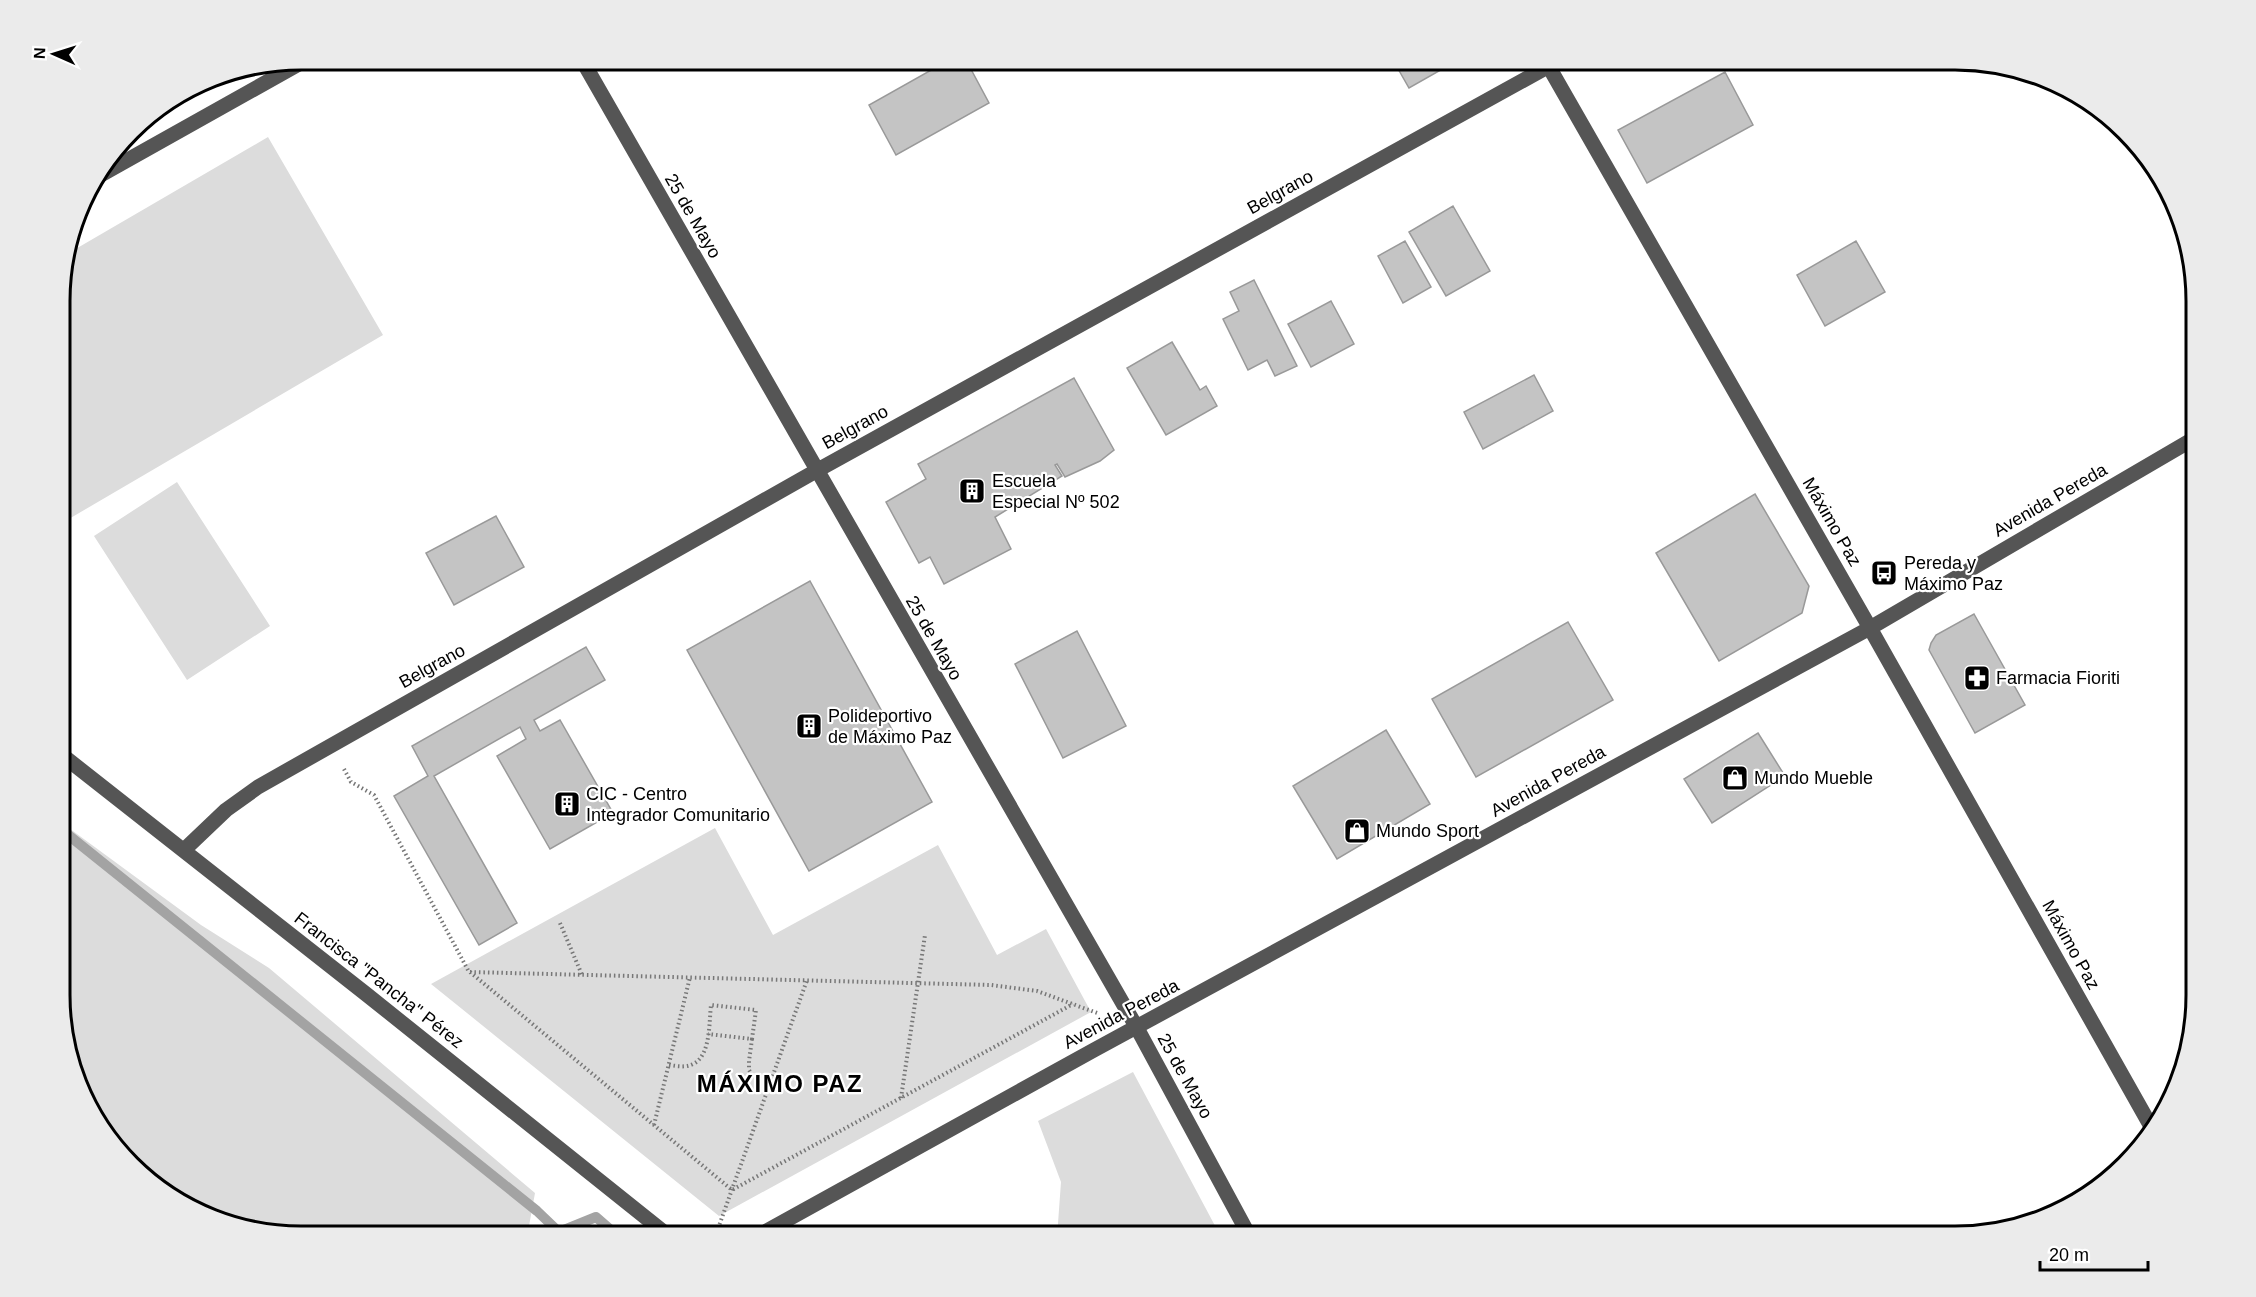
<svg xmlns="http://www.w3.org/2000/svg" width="2256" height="1297" font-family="Helvetica,sans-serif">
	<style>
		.green { fill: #dcdcdc }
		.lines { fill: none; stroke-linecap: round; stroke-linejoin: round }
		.stream { stroke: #a3a3a3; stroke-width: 10 }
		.building { fill: #c4c4c4; stroke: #999; stroke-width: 1.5 }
		.path { stroke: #777; stroke-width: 4; stroke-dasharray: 1.5 3; stroke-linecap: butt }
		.minor { stroke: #555; stroke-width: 15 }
		.labels { text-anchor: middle; stroke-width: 4.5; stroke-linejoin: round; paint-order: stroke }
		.street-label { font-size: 18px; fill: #000; stroke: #fff }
		.poi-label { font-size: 18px; fill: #000; stroke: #fff; text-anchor: start }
		.district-label { font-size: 24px; font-weight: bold; letter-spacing: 1.5px; fill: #000; stroke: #fff }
		.rim { fill: none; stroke: #000; stroke-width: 3 }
	</style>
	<rect width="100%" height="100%" fill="#fff"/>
	<path class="green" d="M268,137l115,198 -321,188v-252l5,-17z
		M177,482l93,144 -83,54 -93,-144z
		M62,823l139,102 68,43 266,225 -8,44h-226l-62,-8 -58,-24 -80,-76 -39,-102z
		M715,828l58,107 165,-90 59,110 49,-26 45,83 -372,204 -288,-232z
		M1133,1072l88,165h-164l4,-55 -23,-61z"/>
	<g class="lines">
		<path class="stream" d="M62,830l475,381 22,21 37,-15 23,20"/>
	</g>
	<path class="building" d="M949,60h17l23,43 -93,52 -27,-50z
		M1393,60h49l4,7 -37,21z
		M1725,72l28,53 -106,58 -29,-53z
		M1453,206l37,65 -44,25 -37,-64z
		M1405,241l26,46 -28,16 -25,-47z
		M1856,241l29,51 -60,34 -28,-51z
		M1254,280l43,86 -22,10 -8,-16 -19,10 -25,-51 16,-8 -9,-19z
		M1331,301l23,43 -43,23 -23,-43z
		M1172,342l28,48 6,-4 11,20 -51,29 -39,-67z
		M1534,375l19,36 -70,38 -19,-37z
		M1074,378l40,72 -14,11 -35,16 -8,-13 -2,1 7,11 -67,41 16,32 -67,35 -14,-27 -11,6 -33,-61 40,-23 -8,-15z
		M1755,494l54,92 -7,27 -83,48 -63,-108z
		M496,516l28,51 -70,38 -28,-52z
		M810,581l122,221 -123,69 -122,-221z
		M1974,614l51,91 -50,28 -46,-83 2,-7 5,-8z
		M1568,622l45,78 -137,77 -44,-78z
		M1077,631l49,95 -63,32 -48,-94z
		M586,647l19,33 -71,40 6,11 20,-11 53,93 -63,36 -53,-93 29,-17 -6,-12 -86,49 83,147 -38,22 -85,-149 34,-20 -16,-30z
		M1386,730l44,74 -93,55 -44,-73z
		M1758,733l27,43 -73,47 -28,-44z"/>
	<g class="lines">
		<path class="path" d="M344,769l7,13 23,13 95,177 522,13 46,6 60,22
			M560,923l22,52
			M470,972l262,218 341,-186
			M752,1039l-3,22v9l4,6 18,6
			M669,1065c8,1 16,3 24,-1 18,-8 16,-43 18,-59l45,5 -4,29 -44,-5
			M901,1098l24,-163
			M654,1125l36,-148
			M715,1237l92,-257"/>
		<path class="minor" d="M582,60l555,968 113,209
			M1545,60l325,568 283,502
			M99,176l207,-116
			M62,755l304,239 304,243
			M184,850l42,-40 32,-23 558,-316 744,-411
			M756,1237l338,-187 776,-422 325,-190"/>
	</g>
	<defs>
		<symbol id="building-square" viewBox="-11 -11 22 22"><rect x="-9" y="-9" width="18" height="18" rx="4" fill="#000" stroke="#fff"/><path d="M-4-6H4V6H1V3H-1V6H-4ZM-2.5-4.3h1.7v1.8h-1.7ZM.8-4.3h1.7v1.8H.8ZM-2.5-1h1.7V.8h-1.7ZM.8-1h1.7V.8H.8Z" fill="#fff"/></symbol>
		<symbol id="bus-square" viewBox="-11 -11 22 22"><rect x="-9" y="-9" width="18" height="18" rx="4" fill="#000" stroke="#fff"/><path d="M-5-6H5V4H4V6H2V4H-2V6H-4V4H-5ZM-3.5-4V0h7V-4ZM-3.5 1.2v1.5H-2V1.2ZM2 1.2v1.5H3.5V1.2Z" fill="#fff"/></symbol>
		<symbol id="pharmacy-square" viewBox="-11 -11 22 22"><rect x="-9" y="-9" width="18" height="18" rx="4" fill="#000" stroke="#fff"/><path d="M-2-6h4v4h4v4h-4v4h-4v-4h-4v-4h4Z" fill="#fff"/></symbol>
		<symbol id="shop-square" viewBox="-11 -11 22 22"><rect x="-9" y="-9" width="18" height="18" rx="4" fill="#000" stroke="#fff"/><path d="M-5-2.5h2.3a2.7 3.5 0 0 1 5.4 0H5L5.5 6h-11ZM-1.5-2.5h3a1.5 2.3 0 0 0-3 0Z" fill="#fff"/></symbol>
	</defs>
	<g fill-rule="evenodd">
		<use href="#building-square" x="957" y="476" width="30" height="30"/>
		<use href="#bus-square" x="1869" y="558" width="30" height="30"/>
		<use href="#pharmacy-square" x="1962" y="663" width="30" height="30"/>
		<use href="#building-square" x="794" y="711" width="30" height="30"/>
		<use href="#shop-square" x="1720" y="763" width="30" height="30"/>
		<use href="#building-square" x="552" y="789" width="30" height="30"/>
		<use href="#shop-square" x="1342" y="816" width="30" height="30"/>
	</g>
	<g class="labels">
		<g class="street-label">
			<text transform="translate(1280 192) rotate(-29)" y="6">Belgrano</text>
			<text transform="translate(693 216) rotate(60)" y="6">25 de Mayo</text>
			<text transform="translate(855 427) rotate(-29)" y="6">Belgrano</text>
			<text transform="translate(2050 500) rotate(-30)" y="6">Avenida Pereda</text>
			<text transform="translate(1832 522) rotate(60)" y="6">Máximo Paz</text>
			<text transform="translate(934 638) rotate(60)" y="6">25 de Mayo</text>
			<text transform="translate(432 666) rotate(-29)" y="6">Belgrano</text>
			<text transform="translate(1548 781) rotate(-29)" y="6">Avenida Pereda</text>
			<text transform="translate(2071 945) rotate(61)" y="6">Máximo Paz</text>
			<text transform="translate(379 980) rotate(38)" y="6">Francisca "Pancha" Pérez</text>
			<text transform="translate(1121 1014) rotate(-28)" y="6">Avenida Pereda</text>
			<text transform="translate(1185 1076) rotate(61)" y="6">25 de Mayo</text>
		</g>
		<g class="poi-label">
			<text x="992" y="487">Escuela<tspan x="992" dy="21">Especial Nº 502</tspan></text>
			<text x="1904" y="569">Pereda y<tspan x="1904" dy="21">Máximo Paz</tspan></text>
			<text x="1996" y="684">Farmacia Fioriti</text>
			<text x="828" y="722">Polideportivo<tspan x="828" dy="21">de Máximo Paz</tspan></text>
			<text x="1754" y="784">Mundo Mueble</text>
			<text x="586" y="800">CIC - Centro<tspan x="586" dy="21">Integrador Comunitario</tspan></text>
			<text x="1376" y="837">Mundo Sport</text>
		</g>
		<g class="district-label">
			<text x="780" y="1092">MÁXIMO PAZ</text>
		</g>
	</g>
	<path d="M0 0H2256V1297H0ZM301 70H1955A231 231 0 0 1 2186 301V995A231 231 0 0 1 1955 1226H301A231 231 0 0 1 70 995V301A231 231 0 0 1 301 70Z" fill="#ebebeb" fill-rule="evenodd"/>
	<path class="rim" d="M301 70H1955A231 231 0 0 1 2186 301V995A231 231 0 0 1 1955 1226H301A231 231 0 0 1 70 995V301A231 231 0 0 1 301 70Z"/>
	<g transform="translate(54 54) rotate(273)" stroke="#ffffff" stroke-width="4.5" paint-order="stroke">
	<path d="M0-4.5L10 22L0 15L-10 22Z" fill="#000000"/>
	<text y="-9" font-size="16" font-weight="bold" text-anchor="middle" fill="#000000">N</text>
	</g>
	<path d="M2040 1261v9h108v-9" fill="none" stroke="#000000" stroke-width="3"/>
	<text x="2049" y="1261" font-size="18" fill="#000000" stroke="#ffffff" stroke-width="4.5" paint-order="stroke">20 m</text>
</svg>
